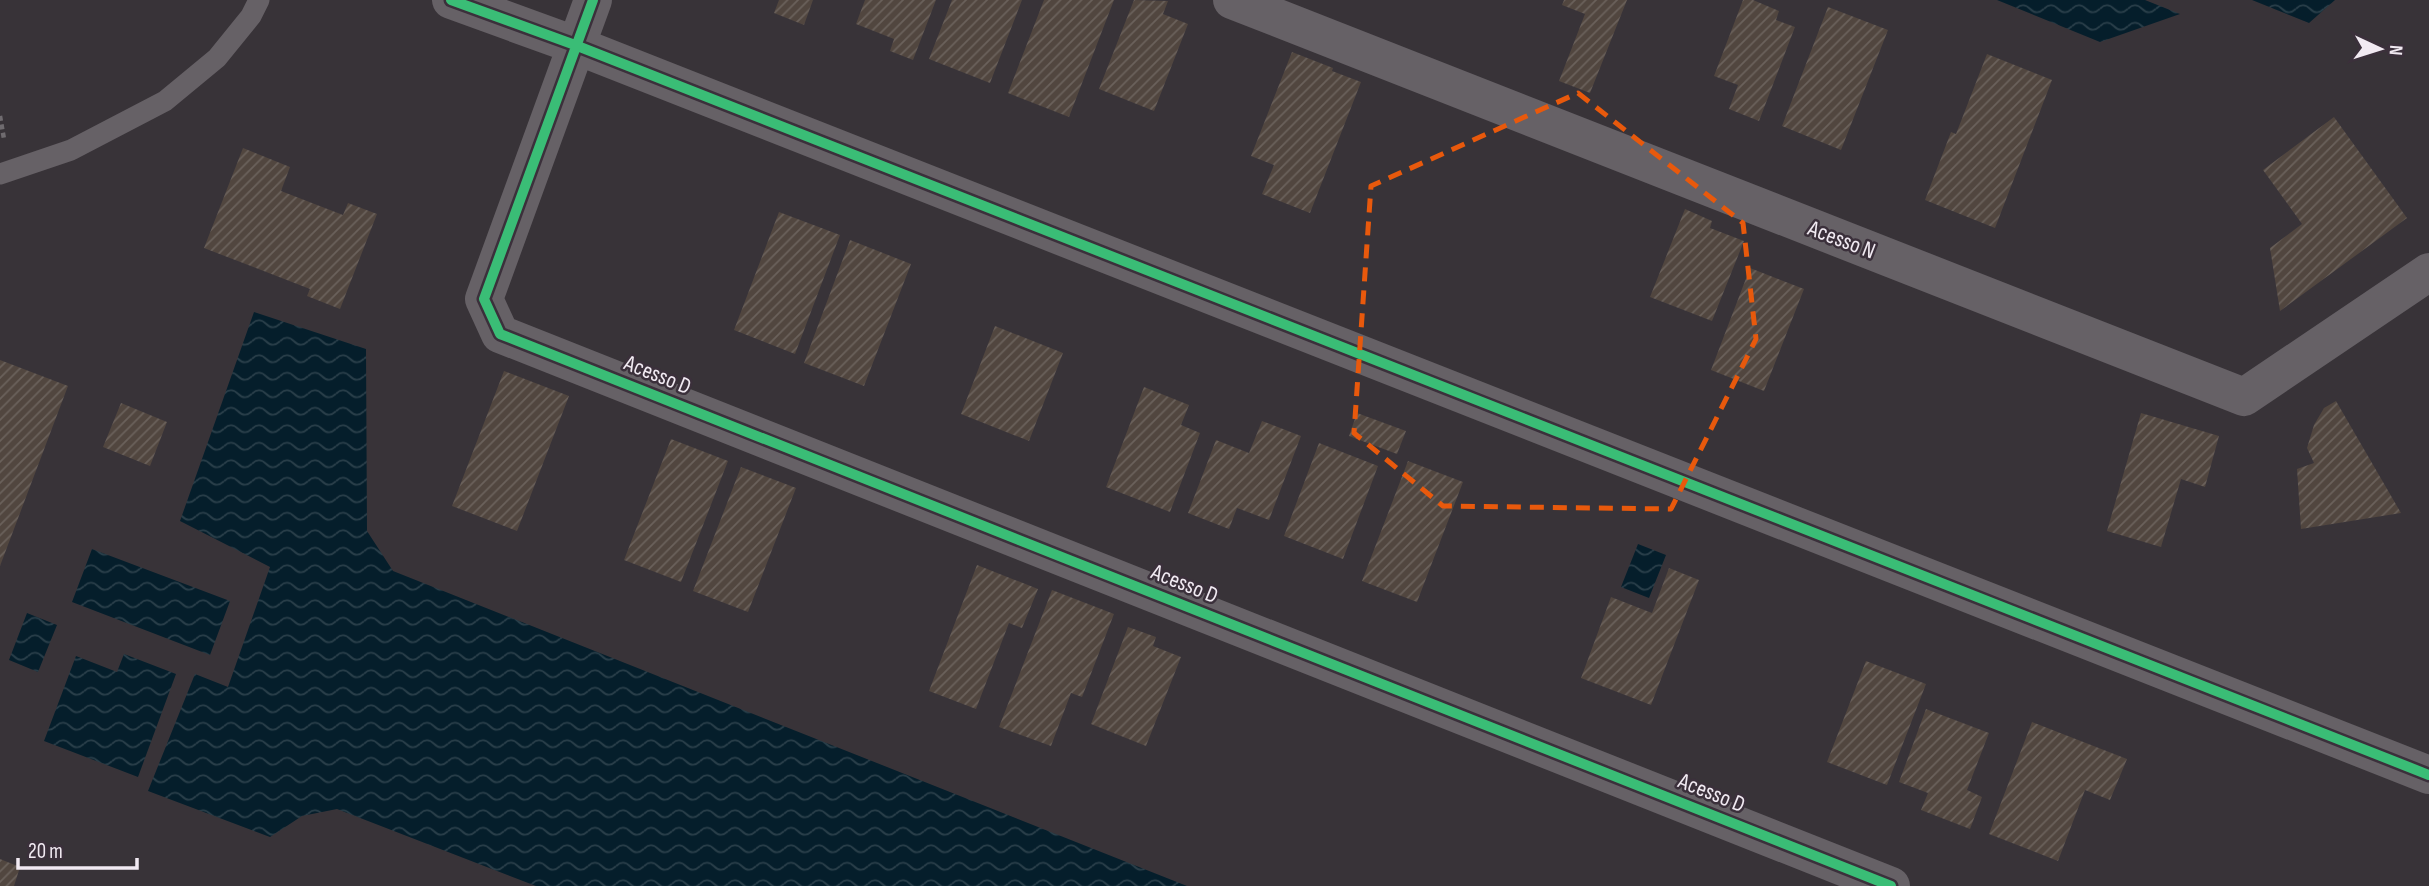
<svg xmlns="http://www.w3.org/2000/svg" width="2429" height="886" font-family="'Sofia Sans Condensed',sans-serif">
	<style>
		.water { fill: url(#water-waves) }
		.building { fill: url(#building-hatch) }
		.lines { fill: none; stroke-linecap: round; stroke-linejoin: round }
		.path { stroke: #6f6b6f; stroke-width: 4.5; stroke-dasharray: 5 3.5; stroke-linecap: butt }
		.service { stroke: #666166; stroke-width: 21 }
		.minor { stroke: #666166; stroke-width: 38 }
		.cycleway-casing { stroke: #3b303b; stroke-width: 15 }
		.cycleway { stroke: #3abd76; stroke-width: 10 }
		.marked { fill: none; stroke: #e8590c; stroke-width: 5; stroke-dasharray: 14 9; stroke-linejoin: round }
		.labels { text-anchor: middle; stroke-width: 5; stroke-linejoin: round; paint-order: stroke }
		.street-label { font-size: 23px; fill: #f1eaf2; stroke: #3b303b }
	</style>
	<defs>
		<pattern id="water-waves" width="16" height="10" patternUnits="userSpaceOnUse" patternTransform="scale(1.75)"><rect width="16" height="10" fill="#051e2b"/><path d="M0 5q4-4 8 0t8 0" fill="none" stroke="#2a3f4a"/></pattern>
		<pattern id="building-hatch" width="6" height="6" patternUnits="userSpaceOnUse" patternTransform="scale(1.75)"><rect width="6" height="6" fill="#51463f"/><path d="M-1 1l2-2M0 6l6-6M5 7l2-2" fill="none" stroke="#6a615b"/></pattern>
	</defs>
	<rect width="100%" height="100%" fill="#383338"/>
	<path class="water" d="M1997,0h148l35,14 -80,28z
		M2252,0h83l-26,23z
		M254,312l112,37 1,182 26,40 794,315h-651l-199,-77 -35,7 -32,21 -122,-46 47,-117 33,13 42,-120 -90,-46z
		M1638,544l28,11 -17,43 -28,-11z
		M92,549l138,52 -20,54 -138,-53z
		M27,613l30,12 -19,47 -29,-12z
		M124,654l52,20 -38,103 -94,-36 32,-85 41,16z"/>
	<path class="building" d="M779,0h34l-9,25 -30,-12z
		M865,0h71l-23,60 -23,-9 4,-12 -38,-15z
		M952,0h70l-32,83 -61,-24z
		M1044,0h70l-45,117 -61,-24z
		M1134,0l34,1 -5,13 25,10 -34,87 -55,-22z
		M1564,0h63l-37,93 -31,-12 26,-67 -23,-9z
		M1743,0h10l26,11 -3,9 19,7 -36,94 -30,-12 9,-24 -24,-9z
		M1828,7l60,23 -47,120 -59,-24z
		M1292,52l41,16 -1,3 29,11 -51,131 -48,-19 12,-29 -23,-9z
		M1987,54l65,26 -57,148 -70,-28 26,-68 5,2z
		M2334,117l73,101 -127,93 -10,-63 32,-24 -39,-54z
		M243,148l47,19 -9,24 62,24 5,-12 29,11 -37,95 -33,-13 3,-7 -106,-41z
		M1685,209l27,12 -2,7 34,13 -32,80 -62,-24z
		M779,212l61,23 -45,119 -61,-24z
		M850,240l61,24 -47,122 -60,-23z
		M1750,268l54,21 -40,102 -53,-21z
		M995,326l68,27 -34,88 -68,-27z
		M0,360l68,26 -68,180z
		M504,371l65,25 -52,135 -65,-25z
		M1144,387l45,18 -8,20 19,8 -30,79 -64,-25z
		M2336,401l65,112 -100,16 -4,-60 17,-6 -7,-15 7,-23 10,-17z
		M121,403l46,19 -17,44 -47,-19z
		M1357,413l49,18 -9,23 -48,-18z
		M2141,413l78,23 -14,51 -24,-8 -20,68 -54,-16z
		M1262,421l39,15 -32,84 -32,-12 -8,21 -41,-16 28,-73 33,13z
		M671,439l57,22 -47,121 -57,-22z
		M1319,443l59,23 -35,93 -59,-23z
		M1408,461l55,21 -46,120 -55,-21z
		M741,467l55,21 -48,124 -55,-21z
		M977,565l61,24 -16,39 -13,-5 -33,86 -47,-18z
		M1669,568l30,12 -48,125 -70,-27 30,-81 41,16z
		M1052,590l62,24 -32,83 -11,-4 -20,53 -52,-19z
		M1128,627l28,10 -3,9 28,11 -35,89 -55,-22z
		M1866,661l60,23 -39,101 -60,-23z
		M1926,709l63,24 -22,57 15,7 -12,32 -49,-19 7,-17 -29,-11z
		M2032,722l95,37 -17,41 -25,-10 -27,71 -69,-27z
		M0,859l20,8 -6,19h-14z"/>
	<g class="lines">
		<path class="path" d="M0,116l4,23"/>
		<path class="service" d="M0,174l71,-24 94,-49 52,-43 34,-42 8,-16"/>
		<path class="minor" d="M451,0l124,45 1854,730
			M593,0l-109,299 16,35 1391,552
			M1232,0l1012,397 185,-125"/>
		<defs>
			<path id="cycleway" d="M451,0l124,45 1854,730
				M593,0l-109,299 16,35 1391,552"/>
		</defs>
		<use href="#cycleway" class="cycleway-casing"/>
		<use href="#cycleway" class="cycleway"/>
	</g>
	<path class="marked" d="M1578,93l165,130 13,116 -85,170 -228,-3 -89,-73 17,-247z"/>
	<g class="labels">
		<g class="street-label">
			<text transform="translate(1842 239) rotate(21)" y="8">Acesso N</text>
			<text transform="translate(658 374) rotate(22)" y="8">Acesso D</text>
			<text transform="translate(1185 583) rotate(22)" y="8">Acesso D</text>
			<text transform="translate(1712 792) rotate(22)" y="8">Acesso D</text>
		</g>
	</g>
	<g transform="translate(2380 49) rotate(94)" stroke="#3b303b" stroke-width="5" paint-order="stroke">
	<path d="M0-5L12 26L0 18L-12 26Z" fill="#f1eaf2"/>
	<text y="-10" font-size="19" font-weight="bold" text-anchor="middle" fill="#f1eaf2">N</text>
	</g>
	<path d="M18 858v10h119v-10" fill="none" stroke="#f1eaf2" stroke-width="3.5"/>
	<text x="28" y="858" font-size="21" fill="#f1eaf2" stroke="#3b303b" stroke-width="5" paint-order="stroke">20 m</text>
</svg>
